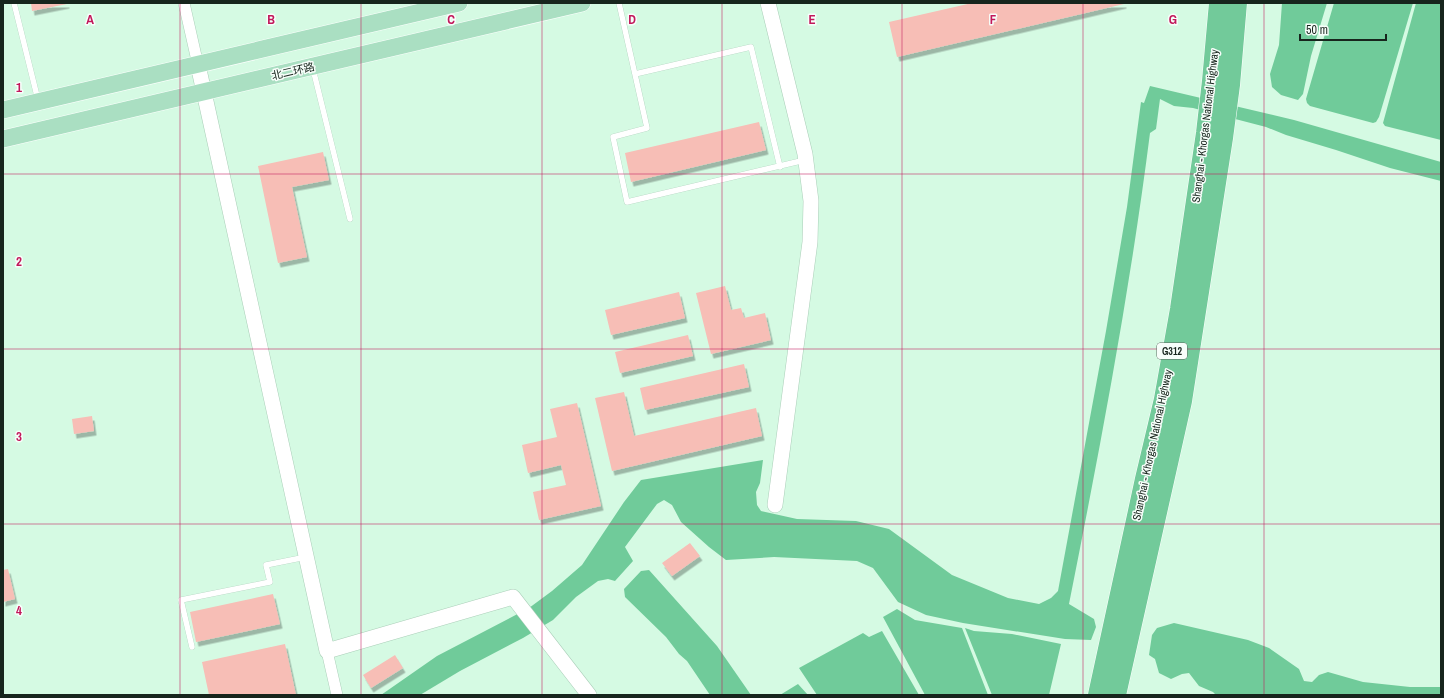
<svg xmlns="http://www.w3.org/2000/svg" width="1444" height="698" font-family="'Archivo Narrow','Noto Sans SC',sans-serif">
	<style>
		.water { fill: #70cb9a }
		.building { fill: #f7beb6; filter: url(#shadow) }
		.lines { fill: none; stroke-linecap: round; stroke-linejoin: round }
		.lane-casing { stroke: #aaceb8; stroke-width: 6 }
		.street-casing { stroke: #aaceb8; stroke-width: 12 }
		.secondary-casing { stroke: #aaceb8; stroke-width: 16 }
		.primary-casing { stroke: #fff; stroke-width: 18 }
		.highway-casing { stroke: #fff; stroke-width: 21 }
		.lane { stroke: #fff; stroke-width: 5.5 }
		.street { stroke: #fff; stroke-width: 11 }
		.secondary { stroke: #fff; stroke-width: 15 }
		.primary { stroke: #aadfc2; stroke-width: 17 }
		.highway { stroke: #72ca9a; stroke-width: 20 }
		.grid { fill: none; stroke: #c2185b; stroke-width: 1; stroke-opacity: 0.55 }
		.labels { text-anchor: middle; stroke-width: 3; stroke-linejoin: round; paint-order: stroke }
		.shield { fill: #f7fefa; stroke: #5a665f; stroke-width: 1 }
		.shield-label { font-size: 10px; font-weight: bold; fill: #17251d }
		.street-label { font-size: 11px; fill: #17251d; stroke: #f7fefa }
		.grid-label { font-size: 13px; text-anchor: middle; font-weight: bold; fill: #c2185b; stroke: #f7fefa; stroke-width: 3; stroke-linejoin: round; paint-order: stroke }
	</style>
	<defs>
		<filter id="shadow"><feDropShadow dx="2.5" dy="4.5" stdDeviation="0" flood-color="#0004"/></filter>
	</defs>
	<rect width="100%" height="100%" fill="#d5fae3"/>
	<path class="water" d="M1282,3h45l-16,53 -8,38 -5,6 -17,-5 -9,-8 -2,-13 9,-29z
		M1334,3h79l-34,114 -3,5 -3,1 -63,-17 -3,-3 -1,-4z
		M1416,3h25v137l-56,-14 -2,-3z
		M1150,86l144,34 147,42v19l-51,-13 -54,-18 -50,-15 -20,-8 -73,-19 -19,-2 -14,-7 -4,30 -6,4c-20,158 -50,315 -81,471l25,15 2,8 -5,13 -26,-1 -102,-16 -37,-8 -28,-13 -25,-34 -16,-7 -83,-4 -48,3 -17,-13 -28,-25 -9,-17 -8,-5 -7,4 -32,43 8,14 -18,20 -7,-2 -10,2 -22,16 -23,23 -30,18 -63,33 -40,24h-39l56,-39 92,-48 23,-17 30,-26 42,-63 17,-22 122,-20 -3,23 -4,9 1,13 4,6 36,8 59,2 33,8 63,46 56,23 31,6 12,-6 7,-7 48,-260 21,-124 14,-105 3,1z
		M649,570l68,76 34,49h-41l-23,-34 -8,-7 -13,-17 -41,-40 -1,-8 17,-18z
		M897,609l18,11 47,8 26,67h-63l-42,-78z
		M1174,623l74,17 21,8 30,21 5,12 8,1 7,-7 9,-3 35,10 47,5h31v8h-225l-3,-3 -14,-6 -10,-13 -7,1 -11,5 -12,-6 -4,-14 -6,-4 3,-20 5,-7z
		M965,628l9,3 38,3 49,10 -12,51h-57z
		M882,631l37,64h-102l-18,-27 64,-35 6,4z
		M798,684l10,11h-28z"/>
	<path class="building" d="M31,3h36v1l-35,7z
		M972,3h152v1l-227,53 -8,-35z
		M759,122l7,28 -135,32 -6,-29z
		M323,152l6,28 -37,7 15,70 -29,6 -20,-97z
		M725,286l6,24 10,-2 3,10 21,-5 6,27 -60,14 -15,-61z
		M679,292l6,26 -74,17 -6,-25z
		M688,335l5,21 -73,17 -5,-21z
		M744,364l5,23 -104,23 -5,-22z
		M624,392l10,44 122,-28 6,28 -150,35 -17,-73z
		M577,403l24,103 -62,14 -6,-28 33,-7 -5,-20 -33,8 -6,-28 35,-8 -7,-28z
		M92,416l2,15 -20,3 -2,-15z
		M690,543l10,13 -28,20 -10,-13z
		M8,569l7,30 -12,3v-32z
		M273,594l7,30 -84,18 -6,-30z
		M285,644l11,51h-87l-7,-33z
		M395,655l8,13 -32,20 -8,-13z"/>
	<g class="lines">
		<defs>
			<path id="lane" d="M14,3l24,97
				M619,3l28,125 -34,9 14,65 178,-42
				M313,69l37,150
				M635,74l116,-27 29,120
				M192,647l-11,-47 89,-18 -4,-17 40,-8"/>
			<path id="street" d="M184,3l14,62
				M327,651l10,44"/>
			<path id="secondary" d="M768,3l37,151 6,47 -1,41 -35,263
				M198,65l129,586 186,-54 76,98"/>
			<path id="primary" d="M3,110l456,-107
				M3,139l579,-136"/>
			<path id="highway" d="M1098,695l47,-216 19,-80 16,-90 26,-176 6,-52 7,-78
				M1116,695l66,-294 41,-263 7,-53 7,-82"/>
		</defs>
		<use href="#lane" class="lane-casing"/>
		<use href="#street" class="street-casing"/>
		<use href="#secondary" class="secondary-casing"/>
		<use href="#primary" class="primary-casing"/>
		<use href="#highway" class="highway-casing"/>
		<use href="#lane" class="lane"/>
		<use href="#street" class="street"/>
		<use href="#secondary" class="secondary"/>
		<use href="#primary" class="primary"/>
		<use href="#highway" class="highway"/>
	</g>
	<path class="grid" d="M180,3v692M361,3v692M542,3v692M722,3v692M902,3v692M1083,3v692M1264,3v692M3,174h1438M3,349h1438M3,524h1438"/>
	<g class="labels">
		<rect class="shield" x="1157" y="343" width="30" height="16" rx="3"/>
		<g class="shield-label">
			<text x="1172" y="355">G312</text>
		</g>
		<g class="street-label">
			<text transform="translate(293 71) rotate(-13)" y="4">北二环路</text>
			<text transform="translate(1205 126) rotate(-83)" y="4">Shanghai - Khorgas National Highway</text>
			<text transform="translate(1152 445) rotate(-78)" y="4">Shanghai - Khorgas National Highway</text>
		</g>
	</g>
	<g class="grid-label">
		<text x="90" y="24">A</text>
		<text x="271" y="24">B</text>
		<text x="451" y="24">C</text>
		<text x="632" y="24">D</text>
		<text x="812" y="24">E</text>
		<text x="993" y="24">F</text>
		<text x="1173" y="24">G</text>
		<text x="19" y="92">1</text>
		<text x="19" y="266">2</text>
		<text x="19" y="441">3</text>
		<text x="19" y="615">4</text>
	</g>
	<rect width="1444" height="698" fill="none" stroke="#17251d" stroke-width="8"/>
	<path d="M1300 34v6h86v-6" fill="none" stroke="#17251d" stroke-width="2"/>
	<text x="1306" y="34" font-size="12" fill="#17251d" stroke="#f7fefa" stroke-width="3" paint-order="stroke">50 m</text>
</svg>
